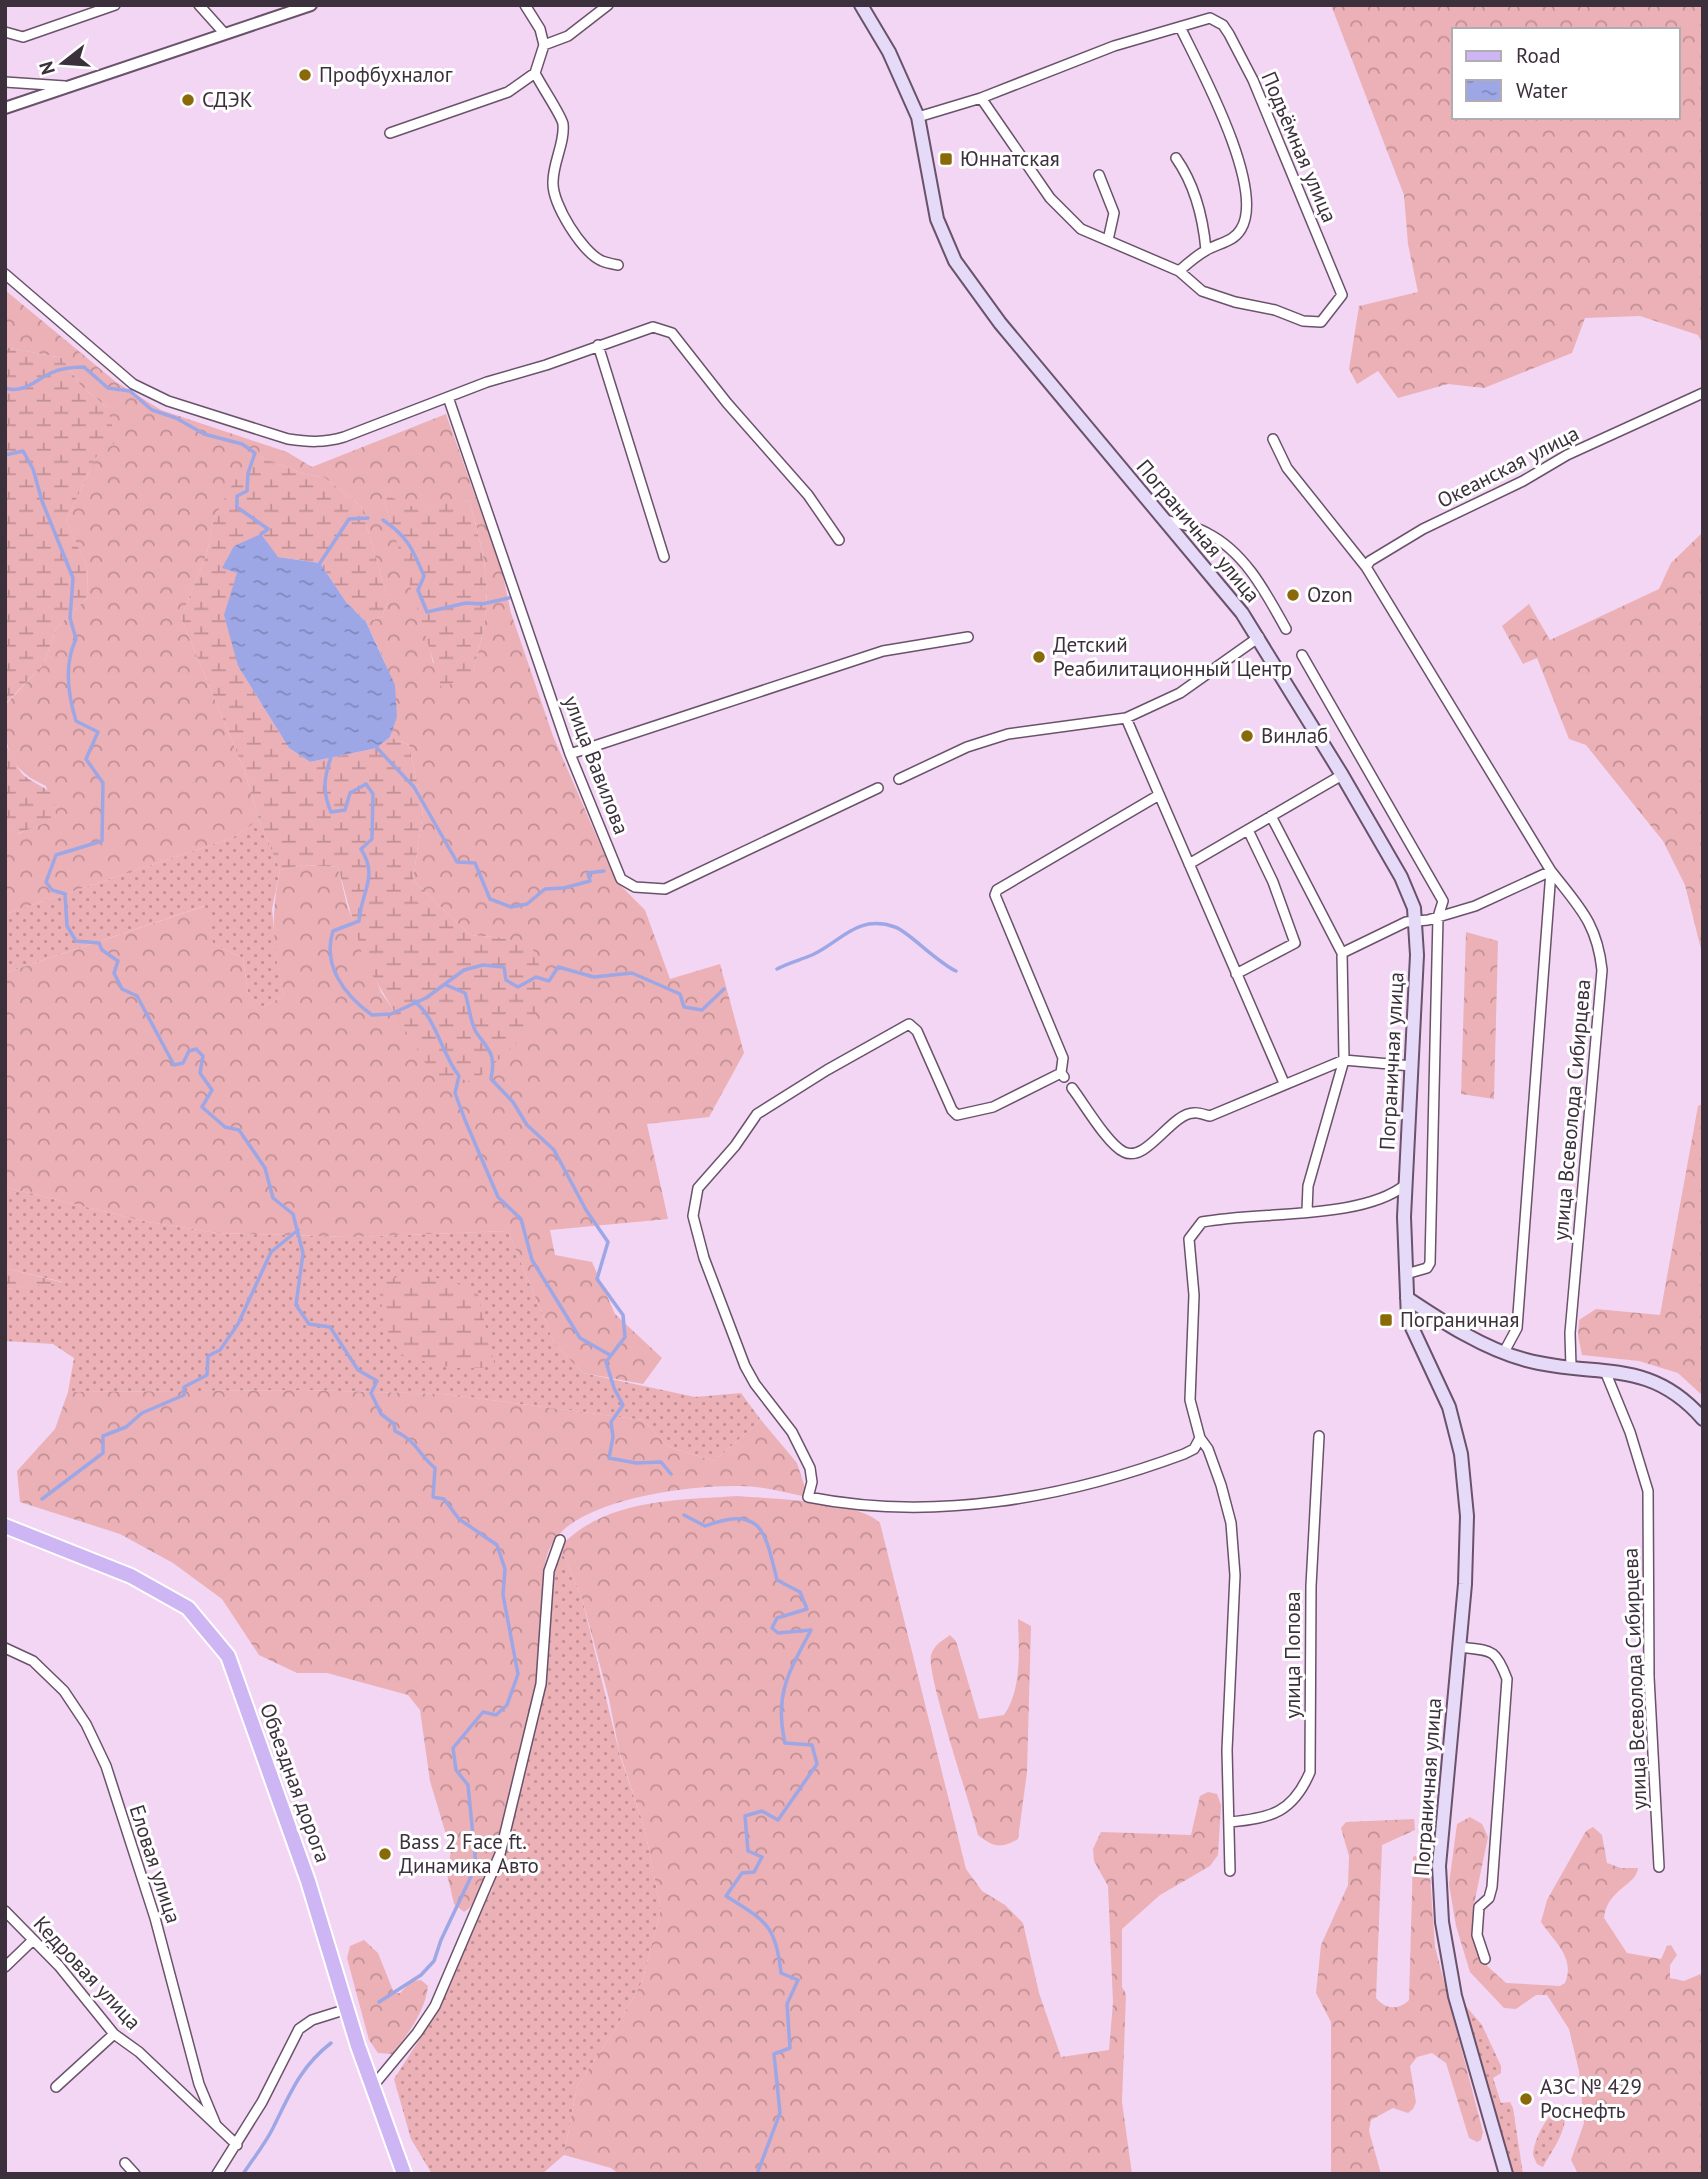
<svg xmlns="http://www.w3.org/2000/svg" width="1708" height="2179" font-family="'PT Sans',sans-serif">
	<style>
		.grass { fill: url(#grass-dots) }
		.forest { fill: url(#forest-crowns); fill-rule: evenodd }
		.wetland { fill: url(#wetland-marsh) }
		.water { fill: url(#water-ripples) }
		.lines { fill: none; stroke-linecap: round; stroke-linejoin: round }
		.stream { stroke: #9ea7e6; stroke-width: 3.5 }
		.minor-casing { stroke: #6a526b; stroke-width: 12 }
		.tertiary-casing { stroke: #6a526b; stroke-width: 14 }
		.secondary-casing { stroke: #6a526b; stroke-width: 16 }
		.primary-casing { stroke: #fff; stroke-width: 18 }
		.minor { stroke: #fff; stroke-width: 9 }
		.tertiary { stroke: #fff; stroke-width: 10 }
		.secondary { stroke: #e6daf9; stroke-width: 12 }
		.primary { stroke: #ceb5f3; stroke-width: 14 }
		.poi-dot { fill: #8a6908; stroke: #fff; stroke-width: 2.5 }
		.labels { text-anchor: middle; stroke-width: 6; stroke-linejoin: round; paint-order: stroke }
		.poi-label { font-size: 21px; fill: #3b303b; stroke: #fff; text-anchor: start }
		.street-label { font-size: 21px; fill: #3b303b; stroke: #fff }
	</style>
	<defs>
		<pattern id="grass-dots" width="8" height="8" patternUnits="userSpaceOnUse" patternTransform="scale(1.75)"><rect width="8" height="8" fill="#ebb1b6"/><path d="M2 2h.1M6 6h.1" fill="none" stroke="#c09095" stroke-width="1.8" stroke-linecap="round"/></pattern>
		<pattern id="forest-crowns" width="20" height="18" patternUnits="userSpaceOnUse" patternTransform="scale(1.75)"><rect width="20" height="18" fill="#ebb1b6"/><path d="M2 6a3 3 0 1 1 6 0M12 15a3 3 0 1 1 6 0" fill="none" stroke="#c09095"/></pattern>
		<pattern id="wetland-marsh" width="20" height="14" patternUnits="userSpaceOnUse" patternTransform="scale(1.75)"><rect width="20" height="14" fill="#ebb1b6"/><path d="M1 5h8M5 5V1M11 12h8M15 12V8" fill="none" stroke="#c09095"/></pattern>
		<pattern id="water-ripples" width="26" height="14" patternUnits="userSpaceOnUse" patternTransform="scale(1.75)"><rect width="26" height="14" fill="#9ea7e6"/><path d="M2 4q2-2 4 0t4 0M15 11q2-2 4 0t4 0" fill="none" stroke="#8288bc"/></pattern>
	</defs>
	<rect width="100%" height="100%" fill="#f2d6f3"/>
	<path class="grass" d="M259,820l21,50 -8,39 5,52 7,35 -21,11 -15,-13 -5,-36 -30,-14 -9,-38 -199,67v-59l227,-76z
		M5,1187l138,34 74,12 135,4 156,-6 47,114 28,28 112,24 46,-4 20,27 -47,41 -45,-14 -26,-27 -199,-26 -139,-4 -237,2 6,-34 -21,-14 -48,-3v-52l58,-7 -58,-14z
		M560,1547l22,51 38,158 24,70 17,83 -19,73 -30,53 -35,51 -13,69 -22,19h-110l-21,-35 -17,-60 47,-73 18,-52 33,-64 51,-194 13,-133z
		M1459,1998l23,27 19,41v7l-8,5 8,25 9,-1 3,6 10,66h-12z
		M1564,2105c6,23 -10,42 -21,62l-6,-3 -4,-9c1,-16 15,-44 31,-50z"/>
	<path class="forest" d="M1331,5h372v339l-5,-9 -58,-19 -55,2 -13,35 -88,35 -36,-4 -50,14 -20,-27 -21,13 -8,-15 10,-63 59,-14 -10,-48 -4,-49zM1454,30h224v87h-224z
		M5,290l111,92 45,28 126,42 25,15 134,-53 56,157 9,42 42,123 63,145 29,29 25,69 50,-15 24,89 -35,64 -62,7 21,95 -118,11 5,25 37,7 23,52 47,44 -19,26 -60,-11 -28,-28 -47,-114 -156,6 -135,-4 -74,-12 -138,-34v-214l200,-67 8,38 30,14 5,36 15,13 21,-11c-11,-49 -14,-77 -4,-126l23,-5 35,2 9,38 34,87 31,45 94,-99 -36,-3 -57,-55 10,-68 -14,-67 -19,-8c15,-43 -6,-76 -24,-115l16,-5 6,-17 -27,-94 -36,-28 -24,-5 -41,-16 -35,42 -11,19 -7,35 -26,65 64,154 14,48 -27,18 -227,76v-87l13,7 38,-16 -10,-32c-41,-18 -41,-41 -41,-81l38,-40 14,-38 31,-30 -1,-31 -21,-45 30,-64 12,-49 -27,-22 -19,-28 -57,-11zM381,489l18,15 21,4 49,-8c20,69 25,101 4,171l-40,-8c-11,-60 -37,-115 -52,-174z
		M1703,532v425l-18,-72 -22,-44 -77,-96 -17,-6 -32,-81 -14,6 -21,-38 27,-22 21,36 109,-51 12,-26z
		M1466,932l32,9 -4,158 -33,-5z
		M1703,1104v292l-25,-23 -39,-12 -57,-6 -4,-19 1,-16 17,-11 64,6 38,-209z
		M305,1390l139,4 199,26 26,27 45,14 47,-41 36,43 11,34c-17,-3 -35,-8 -52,-10 -49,-5 -169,9 -200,51 -14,17 -12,40 -13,61 -2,26 -1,53 -4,79 -8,52 -25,104 -37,154 -5,20 -20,71 -38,80l-10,-8 -7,-30 4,-23 -21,-70 -10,-71 -12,-15 -81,-22h-30l-38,-18 -37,-56 -49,-36 -53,-29 -100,-32 -3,-31 38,-42 13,-37z
		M738,1496c33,3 120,4 142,27l86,346 16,22 23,14 18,18 16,70 22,64 48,-7 4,-48 -5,-116 -14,-25 -1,-12 8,-17 90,3 9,-39 8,-4 9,2 4,11 -3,50 -8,11 -50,29 -38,34v58l4,7 -4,108 10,72h-513l-8,-6 -47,-13 13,-69 35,-51 30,-53 19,-73 -17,-83 -25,-75 -10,-52 -27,-101 -22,-51c44,-48 117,-47 178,-51z
		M1018,1619l13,7 -4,146 -9,67c-17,10 -25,8 -40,-4 -7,-30 -52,-161 -47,-180 3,-10 11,-14 19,-20l6,6 23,78 25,-4c18,-26 15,-64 14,-96z
		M1470,1817l12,7 6,13 -15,72 1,27 4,15 6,12 22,20 54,3 5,-3c11,-25 -12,-43 -24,-61l6,-22 39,-69 7,-4 9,8 5,28 14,5h17c-1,17 -31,21 -34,50l23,35 34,6 6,-13 4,-1 6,10 -7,10v13l14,3 19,-8v201h-125l-7,-14 13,-37 -5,-52 -10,-42 -22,-34h-11l-20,14 -12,-1 -34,-36 -14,-46 -7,-42 8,-60z
		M1414,1819l1,11 -33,15 -6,153c9,11 22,13 33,2l4,-143 9,-4 8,23 5,71 48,185 -2,8 -4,2 -8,-4 -23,-75 -14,-10 -15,4 -7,9 6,36 -3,7 -5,4 -15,-5 -22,12 -2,11 12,43h-50v-152l-15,-29 5,-48 27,-60 1,-29 -8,-28 5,-6z
		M364,1940l14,13 16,40h6l12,-12 9,-1 7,6c-3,26 -20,48 -36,68l-14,-1 -9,-13 -22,-82 3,-12z"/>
	<path class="wetland" d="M5,347l57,11 19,28 27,22 8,34 -20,15 -30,64 21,45 1,31 -31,30 -14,38 -38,39z
		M260,457l41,16 24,5 36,28 27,94 -6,17 -16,5 -20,-20 -26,-39 -42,-6 -55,11 14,5 1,93 51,82 21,14 67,-14 13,-11 19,8 14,67 -10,68 57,55 36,3 26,9 18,46 -35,52 -36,32 -37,14 -78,-130 -26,-94 -35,-2 -23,5 -21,-50 -14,-48 -64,-154 26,-65 7,-35 27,-49z
		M380,488c35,31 48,15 89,12 20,70 25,101 4,171l-31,18z
		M5,743c6,10 12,28 21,34 24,17 28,8 30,42l-39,15 -12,-7z
		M5,1268l60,15 -60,6z
		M408,1273l34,6 35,11 18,76c-35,6 -62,-1 -95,-12l-15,-29 -7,-41z"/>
	<path class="water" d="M261,534l17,23 42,6 26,39 20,20 29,63 2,32 -7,20 -13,11 -67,14 -21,-14 -51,-82 -14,-51 13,-42 -15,-5 12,-22z"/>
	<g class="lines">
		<path class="stream" d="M5,388c19,6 30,-8 46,-15 10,-5 22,-6 33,-6l24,21 22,3 22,19 24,8 28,16 38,10 13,9 -7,20 -1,18 -10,5v11l31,22 -7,5
			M5,455l18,-4 10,18 9,32 31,77 -3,40 6,21c-12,25 -8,56 0,82l22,11 -12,27 17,24 -1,58 -46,14 -10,27 6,8 13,4 2,32 9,15 23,2 3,7 16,11 -4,12 8,16 15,7 37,69 9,-2 6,-12 7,-2 7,7 -3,17 12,17 -10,17 23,20 14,3 26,38 8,30 20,16 10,39 -7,52 13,19 21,3 28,43 19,11 -6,12 10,21 13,10 1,7c23,11 22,22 40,37l-2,29 11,2 15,20 38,26 8,24 -2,26 15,79 -11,31 -11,10 -13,-3 -30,36 3,22 12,15 8,81 -35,74 -7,21 -13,14 -42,27
			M383,520c25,17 29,28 41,56l-6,14 9,22 39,-9 16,1 27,-6
			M320,563l29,-44 19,-1
			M377,748l37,39 43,75 18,1 15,36 21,8 16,-3 18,-15 19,-1 26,-7 -2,-8 16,-2
			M331,757c-7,21 -9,34 0,55l14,-2 5,-17 16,-9 7,10 -1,45 -11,10c18,28 0,43 -2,72l-26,10c-11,34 11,64 39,84l19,-1 35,-16 38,-28 19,-5 21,2 2,13 12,7 18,-10 13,4 9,-14 36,10 38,-4 48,21 4,13 18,3 22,-21
			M777,969c11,-6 23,-9 35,-14 30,-14 45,-41 83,-28 13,4 40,34 61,44
			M446,985l19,8c4,11 5,29 11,39 14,20 20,22 15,47l22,23 14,23 27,25 32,60 22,32 -11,37 26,36 2,22 -19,25 8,26 9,17 -12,17 2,15 -4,21 27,5 25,-1 10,12
			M414,1001c23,18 27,52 45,75l-4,17 10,27 33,77 23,22 11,41 48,78 30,17
			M42,1499l61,-46v-17l23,-9 16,-14 42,-18v-8l23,-12 1,-19 12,-6 18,-26 33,-72 27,-22
			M684,1515l21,11c57,-21 60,5 72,54l23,12 7,17 -30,9 -5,10 6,5 33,-3c-22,42 -37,64 -26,113l27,2 5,19 -39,56 -16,-9 -17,5 3,35 14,6 -8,15 -12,1 -16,23c39,25 50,28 55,77l17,7 -11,24 3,44 -16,6 6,59 -23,61
			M243,2174c10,-15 22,-30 30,-46 17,-34 27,-61 58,-85"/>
		<defs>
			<path id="minor" d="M199,5l26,29
				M5,32l18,5 92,-32
				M544,45l24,-9 40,-31
				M535,73c5,11 27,43 28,51 2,19 -10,38 -10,58 -1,22 29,70 49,79 5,2 11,3 16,4
				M5,82l60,4
				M918,117l63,-19 133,-52 96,-28 13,7 6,9 24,46 89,215 -21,27 -18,-1 -28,-11 -40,-8 -33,-11 -23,-20 -98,-42 -31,-31 -69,-100
				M390,133l118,-41 27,-19 9,-28 -4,-16 -15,-24
				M1176,158c19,27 27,59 30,92
				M1099,175l15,38 -6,27
				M1179,271c8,-7 17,-15 26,-20 12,-8 28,-8 36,-22 25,-40 -41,-161 -61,-202
				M5,274l128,110 35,17 120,38c20,3 36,4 56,-2l143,-55 59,-17 107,-38 19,6 55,70 81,92 31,45
				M598,345l66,212
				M448,397l122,357 51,125 14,8 30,2 213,-101
				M1273,439l14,29 79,99
				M1165,520c14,4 30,6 42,13 38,19 59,60 79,96
				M1302,655l141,246 -5,16 -8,346 -3,5 -21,6
				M1126,718l158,365
				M570,754l313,-103 85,-14
				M899,779l68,-32 41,-13 118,-16 54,-25 79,-56
				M1271,816l71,137 2,107 -36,126 -1,25
				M1189,864l153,-89
				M1342,953l64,-31 22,-2 47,-14 76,-35 -34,457 -13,24
				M1236,974l59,-31 -22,-61 -25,-52
				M1061,1073l-68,34 -36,8 -5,-5 -35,-79 -8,-7 -82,46 -70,44 -22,32 -37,42 -5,28 11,42 41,108 10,18 37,48 18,36 2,14 -4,15c125,25 258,1 376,-43l10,-5 6,-11
				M1064,1077l-3,-4 2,-15 -68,-163 2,-5 162,-95
				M1072,1088c11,14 36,57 52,64 23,11 47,-39 70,-39 4,-1 11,2 16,3l134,-56 68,6
				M1571,1367l-1,-34 32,-363c-5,-47 -23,-63 -51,-99l-185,-304 4,-6 53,-32 100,-48 44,-26 136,-62
				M1605,1371l25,61 18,59 1,186 10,190
				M1459,1647c32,4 36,0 48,32l-15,208 -3,11 -10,9 -2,28 8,24
				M5,1648l28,13 31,30 22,33 20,42 49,152 44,166 17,41
				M1230,1822c42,-4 63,-10 80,-50l1,-186 8,-150
				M1230,1871l-3,-121 8,-175 -4,-52 -10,-38 -13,-36 -8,-11 -10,-38 4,-105 -5,-56 13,-17c56,-11 160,-2 203,-37
				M5,1911l54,55 55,68 25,18 98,93
				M5,1967l28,-27
				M373,2086l44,-53 18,-27 65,-152 41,-170 8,-113 11,-31
				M56,2087l58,-53
				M125,2163l10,11
				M217,2174l45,-72 37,-73 13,-9 35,-11"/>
			<path id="tertiary" d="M5,108l306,-103"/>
			<path id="secondary" d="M861,5l28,47 29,65 19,102 18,42 45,62 242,290 100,162 59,102 13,31 3,47 -13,262 4,102 41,88 12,47 6,62 -2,68 -26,282 3,56 13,74 51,178
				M1407,1298c36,24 77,51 119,62 70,19 122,-4 177,59"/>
			<path id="primary" d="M5,1526l126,50 57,32 40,48 80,225 50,165 46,128"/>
		</defs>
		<use href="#minor" class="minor-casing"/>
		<use href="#tertiary" class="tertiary-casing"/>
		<use href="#secondary" class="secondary-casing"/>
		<use href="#primary" class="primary-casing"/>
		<use href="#minor" class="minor"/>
		<use href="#tertiary" class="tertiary"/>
		<use href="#secondary" class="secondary"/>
		<use href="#primary" class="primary"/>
	</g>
	<g class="poi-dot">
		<circle cx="305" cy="75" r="7"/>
		<circle cx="188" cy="100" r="7"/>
		<rect x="939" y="152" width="14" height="14" rx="3.5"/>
		<circle cx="1293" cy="595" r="7"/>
		<circle cx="1039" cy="657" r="7"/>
		<circle cx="1247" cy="736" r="7"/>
		<rect x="1379" y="1313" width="14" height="14" rx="3.5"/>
		<circle cx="385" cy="1854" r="7"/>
		<circle cx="1526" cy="2099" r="7"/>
	</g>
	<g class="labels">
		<g class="poi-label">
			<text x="319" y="82">Профбухналог</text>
			<text x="202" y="107">СДЭК</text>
			<text x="960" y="166">Юннатская</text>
			<text x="1307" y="602">Ozon</text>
			<text x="1053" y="652">Детский<tspan x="1053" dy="24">Реабилитационный Центр</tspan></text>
			<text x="1261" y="743">Винлаб</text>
			<text x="1400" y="1327">Пограничная</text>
			<text x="399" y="1849">Bass 2 Face ft.<tspan x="399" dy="24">Динамика Авто</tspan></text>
			<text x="1540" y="2094">АЗС № 429<tspan x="1540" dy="24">Роснефть</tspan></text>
		</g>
		<g class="street-label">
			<text transform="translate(1299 147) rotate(67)" y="7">Подъёмная улица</text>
			<text transform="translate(1508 467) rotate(-27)" y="7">Океанская улица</text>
			<text transform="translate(1198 531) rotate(50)" y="7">Пограничная улица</text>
			<text transform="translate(596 765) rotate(69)" y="7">улица Вавилова</text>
			<text transform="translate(1392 1061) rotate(-87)" y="7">Пограничная улица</text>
			<text transform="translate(1572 1110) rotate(-85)" y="7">улица Всеволода Сибирцева</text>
			<text transform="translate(1293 1655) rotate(-90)" y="7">улица Попова</text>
			<text transform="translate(1635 1679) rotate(-92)" y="7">улица Всеволода Сибирцева</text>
			<text transform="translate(295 1783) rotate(70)" y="7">Объездная дорога</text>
			<text transform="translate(1428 1787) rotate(-86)" y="7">Пограничная улица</text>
			<text transform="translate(155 1864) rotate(72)" y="7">Еловая улица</text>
			<text transform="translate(87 1973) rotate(47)" y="7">Кедровая улица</text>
		</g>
	</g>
	<rect width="1708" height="2179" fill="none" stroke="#3b303b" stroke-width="14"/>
	<rect x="1452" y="28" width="228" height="91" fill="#ffffff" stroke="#b1acb1" stroke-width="2"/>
	<rect x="1466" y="51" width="35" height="10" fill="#ceb5f3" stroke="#b1acb1" stroke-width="2"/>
	<text x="1516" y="63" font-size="21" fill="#3b303b">Road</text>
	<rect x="1466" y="80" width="35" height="21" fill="url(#water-ripples)" stroke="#b1acb1" stroke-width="2"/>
	<text x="1516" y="98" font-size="21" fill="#3b303b">Water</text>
	<g transform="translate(63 63) rotate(253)" stroke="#ffffff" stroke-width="5" paint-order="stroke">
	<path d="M0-5L12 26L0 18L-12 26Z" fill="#3b303b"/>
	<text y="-10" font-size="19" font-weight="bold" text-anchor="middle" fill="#3b303b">N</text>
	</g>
</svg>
